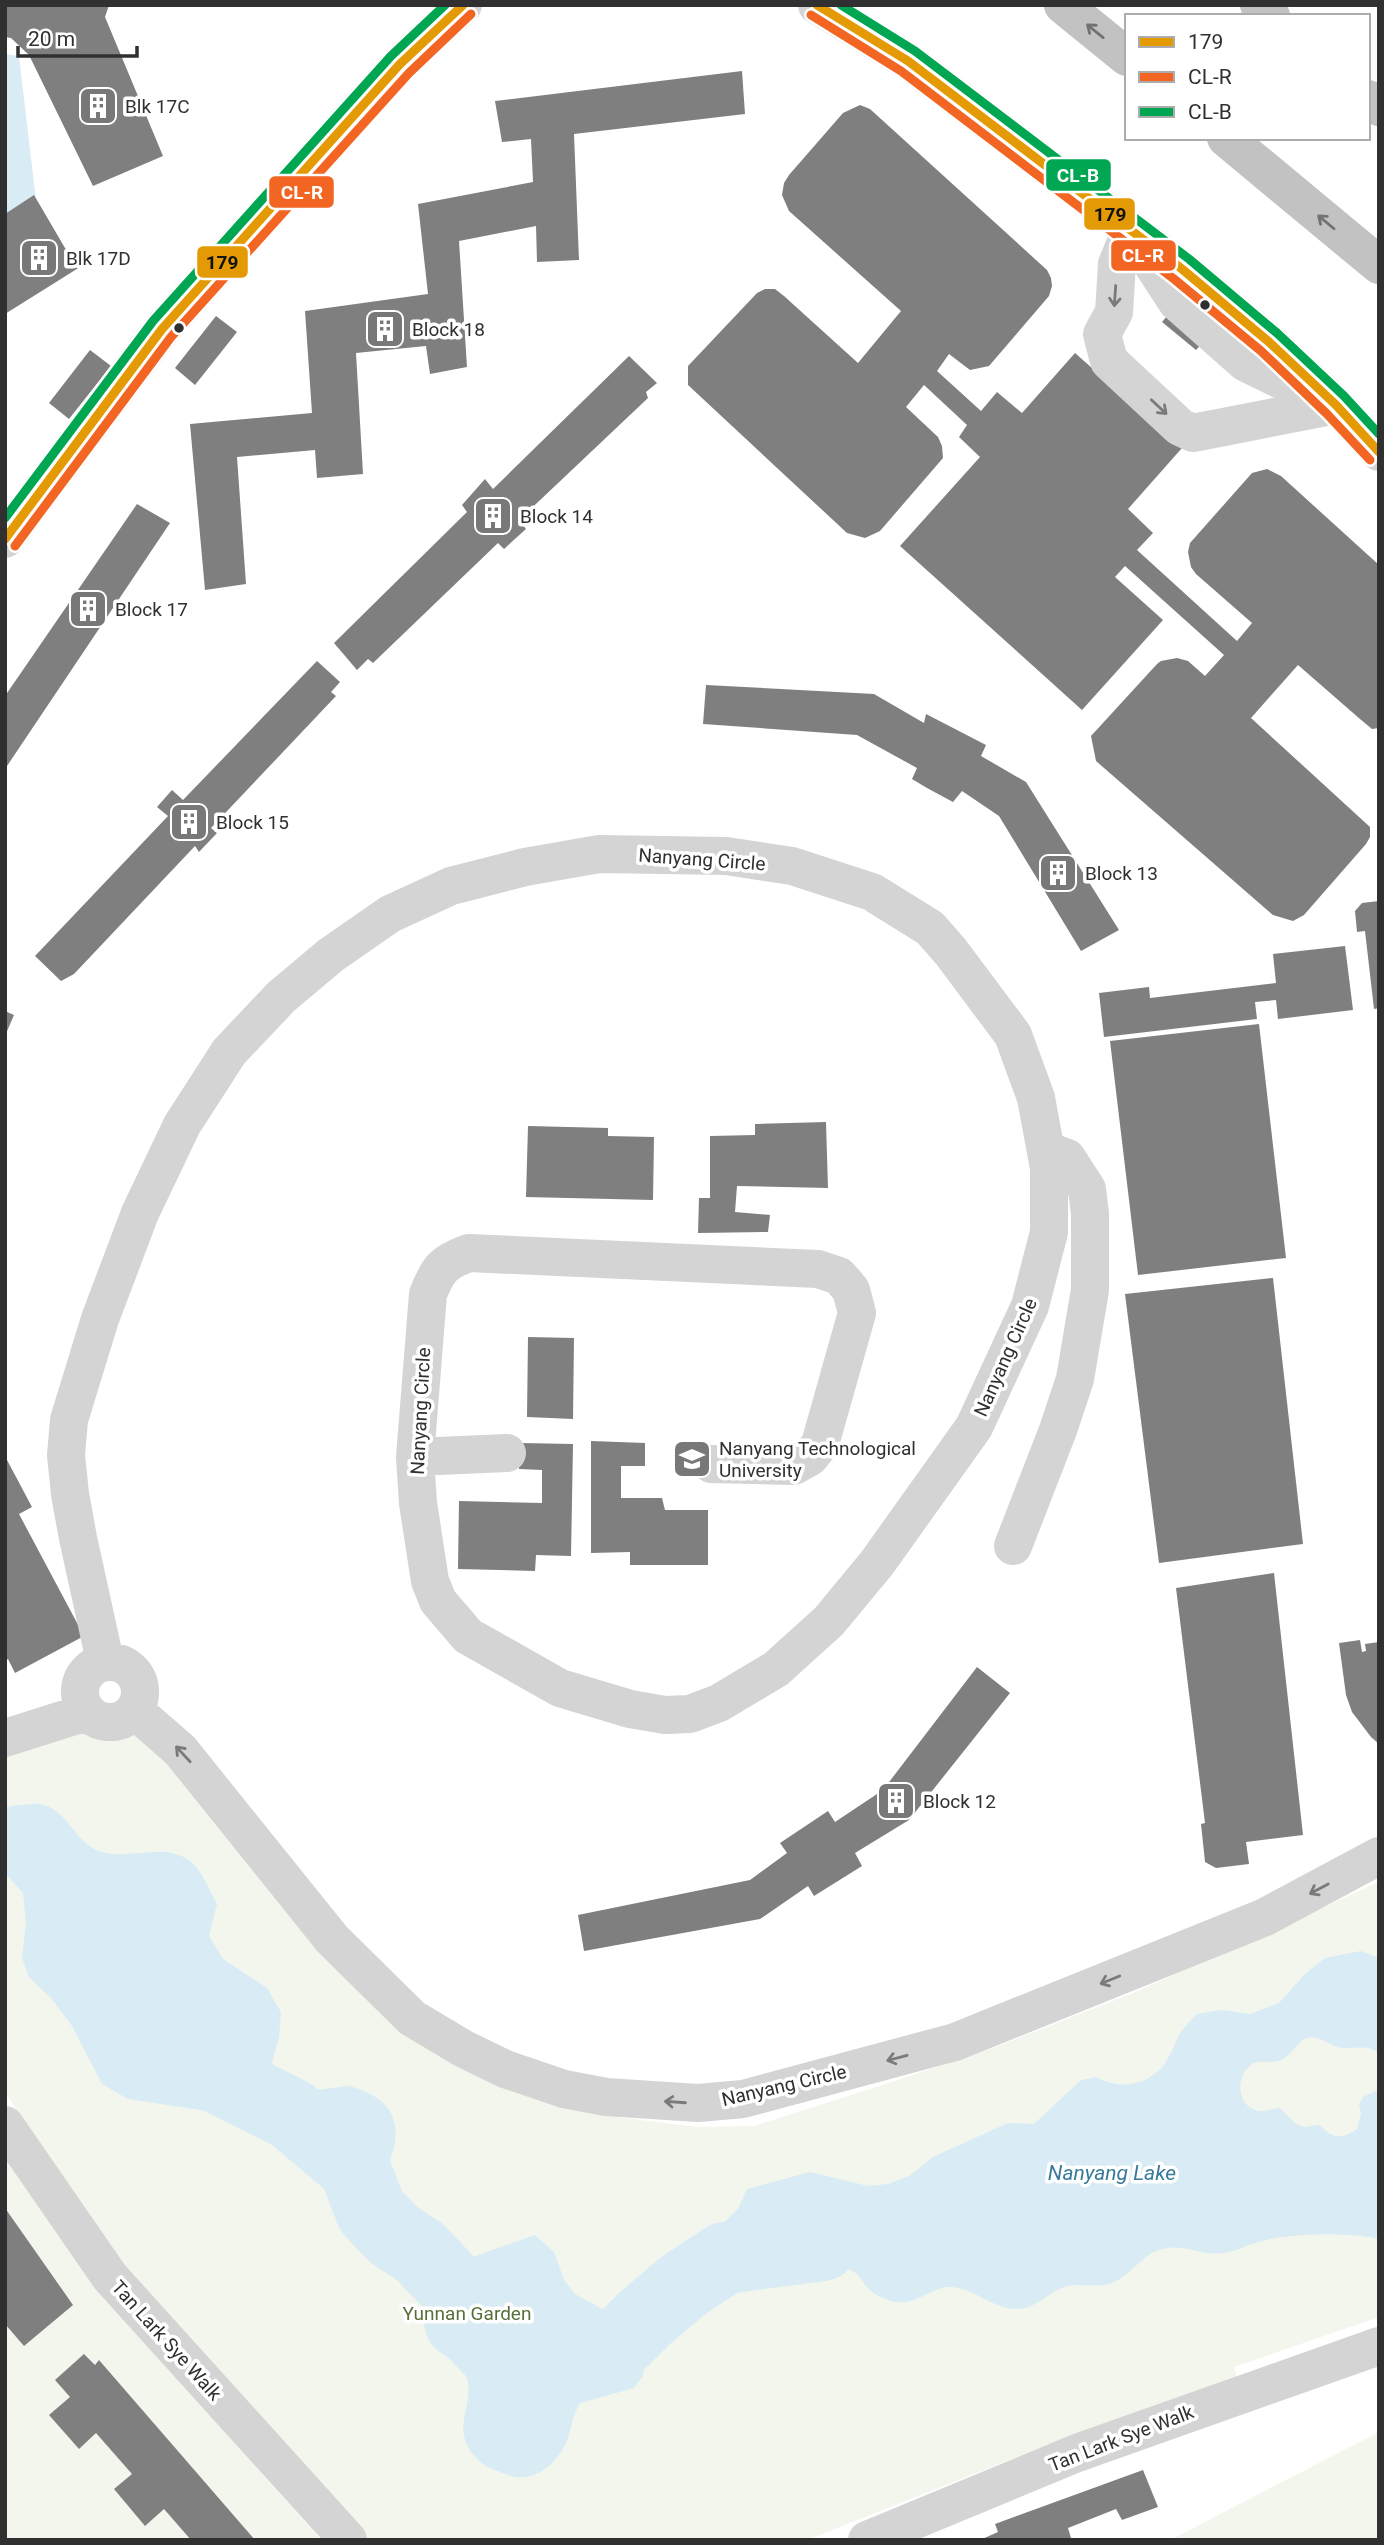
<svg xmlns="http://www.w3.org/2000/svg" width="1384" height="2545" font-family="Roboto,sans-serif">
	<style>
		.green { fill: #f2f6ed }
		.water { fill: #d9ebf4 }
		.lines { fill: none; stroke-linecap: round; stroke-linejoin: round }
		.river { stroke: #d9ebf4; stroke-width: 72 }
		.building { fill: #7f7f7f }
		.minor { stroke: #d4d4d4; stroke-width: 38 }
		.highway { stroke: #c2c2c2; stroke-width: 38 }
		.bus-1-casing { stroke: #fff; stroke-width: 14 }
		.bus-2-casing { stroke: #fff; stroke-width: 14 }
		.bus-3-casing { stroke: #fff; stroke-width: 14 }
		.bus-1 { stroke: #e39a05; stroke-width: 9 }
		.bus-2 { stroke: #f26522; stroke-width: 9 }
		.bus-3 { stroke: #00a651; stroke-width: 9 }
		.oneway { stroke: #727272 }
		.oneway2 { stroke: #7a7a7a }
		.bus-dot { fill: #303030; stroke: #fff; stroke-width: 2.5 }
		.labels { text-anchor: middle; stroke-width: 7; stroke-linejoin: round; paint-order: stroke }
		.poi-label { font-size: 19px; fill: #303030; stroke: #fff; text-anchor: start }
		.street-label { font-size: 19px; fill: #303030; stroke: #fff }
		.park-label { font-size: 19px; fill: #57703a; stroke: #fff }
		.water-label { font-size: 21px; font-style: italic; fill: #377a99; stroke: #fff }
		.line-badge { stroke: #fff; stroke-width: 2.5 }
		.badge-label { font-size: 19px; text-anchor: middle; font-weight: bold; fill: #fff }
		.pale-badge-label { font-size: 19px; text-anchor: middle; font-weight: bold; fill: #111 }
	</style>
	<rect width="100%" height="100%" fill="#fff"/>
	<path class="green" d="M71,1722l24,11 33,-7 23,13 175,218 275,158 96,12 57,-1 138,-44 109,-37 137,-54 241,-109v435l-145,50 3,10 -167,59 -263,104h-440l-245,-271 -117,-177v-348z
		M5,2156l91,131 225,253h-316z
		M1379,2432v108h-209z"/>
	<path class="water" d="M5,54l14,2 22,187 -36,23z
		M17,1805c8,0 20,-3 27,0 25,7 32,40 58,47 29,8 59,-9 85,7 14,8 22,31 30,45l-8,32 14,23 44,29 14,24 -2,26 -7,24 6,11 -24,53 -34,-13 -92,-14 -26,-15 -30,-58 -21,-28 -22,-21 -7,-19 4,-36 -3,-29 -18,-20v-66z
		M1361,1951l18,7v95c-12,-9 -22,-4 -36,-5 -13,-1 -23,-14 -36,-10 -10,3 -14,16 -24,21 -10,6 -22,0 -31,5 -17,11 -16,43 7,47 6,1 14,-3 21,-3l16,16 8,3 16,-2c13,14 21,15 37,4l4,-15 -2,-10 4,-7 16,-8v150c-32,-7 -85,-6 -117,2 -13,3 -26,11 -40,12 -25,3 -42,-13 -68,-1 -14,7 -25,24 -42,31 -15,6 -33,-1 -48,4 -17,6 -28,22 -47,22 -23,1 -42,-21 -66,-22 -21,-1 -35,21 -60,14 -5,-2 -15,-6 -19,-9 -13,-11 -11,-23 -33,-24 -16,-1 -31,9 -46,13 -41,12 -67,-11 -78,-50l23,-22 9,-20 63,-17 58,14 20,-2 21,-8 24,-19 75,-34 26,1 47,-44 15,-3c24,14 57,8 71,-17 5,-8 8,-17 12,-25 5,-8 12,-15 18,-21l24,-4 29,4 29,-11 27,-30 19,-15z
		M349,2086c34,9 54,28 44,65 -3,11 -7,16 -6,27l13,13 6,19 -24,44c-64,-21 -29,-47 -56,-84 -11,-15 -28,-24 -43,-34l18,-49 16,3z
		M440,2233l30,25 65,-23 19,17 10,28 11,14 33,18 15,28 22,19 -2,17 -9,12 -54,15c-7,11 -8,22 -12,35 -8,21 -28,42 -52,39 -7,-1 -14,-4 -21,-7 -14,-4 -28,-19 -31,-34 -4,-21 12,-43 0,-64 -7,-12 -24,-17 -32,-27 -10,-13 -8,-32 -12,-47 -2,-10 -8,-20 -12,-30l22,-28z"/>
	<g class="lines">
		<path class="river" d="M179,2058l112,56 63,53 17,44 23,24 26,17 38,40 22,47 32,32 35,6 76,-37 22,-22 39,-33 41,-27 97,-13"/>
	</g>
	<path class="building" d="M5,5h104l-4,12 58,139 -70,30 -64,-131 -18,-17 -6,-1z
		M742,71l3,43 -171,20 5,126 -42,2 -1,-36 -77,15 8,126 -37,7 -4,-28 -70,7 7,121 -46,4 -2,-28 -78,7 9,127 -41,6 -15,-166 122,-11 -7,-102 123,-17 -10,-90 115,-22 -2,-43 -29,3 -7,-41z
		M860,105l10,4 177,161 4,8 1,8 -3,10 -60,70 -19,4 -21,-16 -12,17 44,40 16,-19 25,21 53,-60 107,95 -54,61 25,24 -16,17 100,91 15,-18 -56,-49 -5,-7 -3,-15 2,-9 62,-70 15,-4 14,7 98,89v163l-7,1 -12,-10 -62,-54 -47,53 119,109v10l-4,7 -62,71 -11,6 -20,-6 -177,-154 -5,-25 66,-72 4,-3 16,-3 11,3 17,15 19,-21 -99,-89 -10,11 48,43 -81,90 -182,-164 80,-89 -21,-20 8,-12 -43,-40 -18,22 32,30 4,9 1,12 -63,73 -15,7 -18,-5 -159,-148v-19l69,-73 8,-4h10l9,7 74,67 43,-52 -112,-100 -7,-16 2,-12 5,-8 54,-62z
		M34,195l31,53 15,19 -75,47v-100z
		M1173,309l34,29 -11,12 -34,-28z
		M216,316l21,16 -42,53 -20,-17z
		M90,350l21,16 -42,53 -20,-16z
		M629,356l28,27 -11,9 2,6 -129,122 7,9 -22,20 -6,-6 -125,120 -5,-4 -11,11 -23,-27 133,-131 -5,-7 23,-26 8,10z
		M137,504l33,19 -165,246v-73z
		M317,661l23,21 -9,10 5,4 -125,132 6,5 -18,19 -4,-6 -121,128 -13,7 -26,-25 133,-140 -11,-9 15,-17 11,10z
		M706,685l168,9 50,29 2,-9 60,31 -5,11 45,26 93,148 -38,21 -82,-135 -37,-25 -9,11 -26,-14 -15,-9 5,-11 -60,-33 -154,-11z
		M1379,901v107l-5,1 -9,-78 -8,1 -2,-21 7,-8z
		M1345,946l8,64 -75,9 -2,-19 -21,2 2,17 -153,18 -5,-44 50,-6 1,11 126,-15 -3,-29z
		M5,1011l9,4 -9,21z
		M1259,1024l27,234 -148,17 -28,-234z
		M826,1122l2,66 -91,-2 -2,26 35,3 -2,17 -70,1 1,-35h11v-62l45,-1v-11z
		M528,1126l80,2v8l46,1 -1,63 -127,-3z
		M1273,1278l30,266 -144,19 -34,-269z
		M528,1337l46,1 -1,81 -46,-2z
		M591,1441l54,2v23h-24v32h41l3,12h43v55h-78v-13l-39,1z
		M520,1443l53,1 -2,112 -35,-1 -1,16 -77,-2 1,-68 83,2v-33l-23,-1z
		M7,1460l25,47 -13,7 65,122 -69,37 -7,-14 -3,2v-200z
		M1274,1573l29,262 -57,7 3,22 -33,4 -11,-6 -4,-38 4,-1 -29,-235z
		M1360,1640l2,12 4,-1 -1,-7 14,-2v102l-8,-7 -19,-25 -6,-17 -7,-52z
		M977,1667l33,26 -101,127 -54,33 7,13 -48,30 -6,-10 -48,33 -176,32 -6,-36 172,-35 37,-27 -7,-10 48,-32 7,11 48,-32z
		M5,2208l68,97 -49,41 -19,-22z
		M84,2354l11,11 4,-5 156,180h-64l-27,-31 -19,17 -31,-37 18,-15 -36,-41 -17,16 -30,-34 21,-18 -15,-17z
		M1143,2470l15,37 -36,13 -6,-11 -48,19 3,10 -5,2h-86l18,-8 -3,-8z"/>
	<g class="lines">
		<path class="minor" d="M817,5l91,56 274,208 87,73 67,63 43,47
			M1131,230l-14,34 -3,48 -12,22 7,27 71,66 13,6 143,-28
			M1145,253l32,49 69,61 62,30
			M5,539l157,-210 238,-265 63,-59
			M415,1457l92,-4
			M1013,1546l45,-116 17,-51 15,-89v-76l-3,-25 -20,-31 -21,-8
			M105,1661l-27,-123 -8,-44 -4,-39 3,-35 31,-101 40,-106 42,-88 47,-73 52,-55 50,-42 59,-41 61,-28 74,-19 74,-13 127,2 66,10 80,26 58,36 21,24 62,83 23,63 13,70v64l-19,74 -56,121 -97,136 -48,58 -53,48 -57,34 -29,11 -25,1 -35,-6 -70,-21 -92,-52 -30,-35 -8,-20 -12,-78 -3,-46 13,-163c10,-25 15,-32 41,-41l349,16 21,7 12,14 6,23 -37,131 -10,13 -16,9 -83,-2
			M80 1692a30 30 0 1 1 60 0a30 30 0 1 1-60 0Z
			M134,1710l46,40 152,189 80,79 52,31 41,20 59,20 42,8 92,6 45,-4 212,-57 310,-125 114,-61
			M5,1738l82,-26
			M5,2125l105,152 238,263
			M867,2540l210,-87 302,-107"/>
		<path class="highway" d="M1063,5l64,52
			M1259,5l12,11
			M1368,99l11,8
			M1226,138l153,127"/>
		<defs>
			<path id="bus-1" d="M817,5l91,56 274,208 87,73 67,63 43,47
				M5,539l157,-210 238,-265 63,-59"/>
			<path id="bus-2" d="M811,15l90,56 273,208 87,72 66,63 43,46
				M15,546l156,-209 238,-264 62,-59"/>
			<path id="bus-3" d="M841,5l74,46 274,208 88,74 67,63 35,38
				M5,518l148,-197 238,-265 54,-51"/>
		</defs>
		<use href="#bus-1" class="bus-1-casing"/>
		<use href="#bus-2" class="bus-2-casing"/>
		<use href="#bus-3" class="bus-3-casing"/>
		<use href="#bus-1" class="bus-1"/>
		<use href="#bus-2" class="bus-2"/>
		<use href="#bus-3" class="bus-3"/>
	</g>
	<defs><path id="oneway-shaft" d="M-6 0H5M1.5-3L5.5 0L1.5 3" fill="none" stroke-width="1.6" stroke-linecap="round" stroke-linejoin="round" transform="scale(1.75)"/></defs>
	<g class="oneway">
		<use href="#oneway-shaft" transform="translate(1095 31) rotate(-141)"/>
		<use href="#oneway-shaft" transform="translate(1326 222) rotate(-140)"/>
	</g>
	<g class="oneway2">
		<use href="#oneway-shaft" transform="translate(1115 296) rotate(94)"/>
		<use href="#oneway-shaft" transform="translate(1159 407) rotate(43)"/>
		<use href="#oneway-shaft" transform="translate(183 1754) rotate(-133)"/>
		<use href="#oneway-shaft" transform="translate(1319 1889) rotate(152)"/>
		<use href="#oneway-shaft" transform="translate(1110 1980) rotate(158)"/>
		<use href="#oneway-shaft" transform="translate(897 2058) rotate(165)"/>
		<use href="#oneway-shaft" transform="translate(675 2102) rotate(-176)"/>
	</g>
	<defs>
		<symbol id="building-square" viewBox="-11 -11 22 22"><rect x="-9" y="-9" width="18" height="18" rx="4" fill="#787878" stroke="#fff"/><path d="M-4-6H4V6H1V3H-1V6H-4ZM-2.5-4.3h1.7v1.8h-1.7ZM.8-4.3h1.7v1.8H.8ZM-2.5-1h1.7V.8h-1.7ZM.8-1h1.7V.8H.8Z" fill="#fff"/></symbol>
		<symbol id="university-square" viewBox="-11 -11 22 22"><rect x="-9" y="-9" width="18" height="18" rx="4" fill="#787878" stroke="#fff"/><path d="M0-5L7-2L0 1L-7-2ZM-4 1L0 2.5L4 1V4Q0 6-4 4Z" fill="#fff"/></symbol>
	</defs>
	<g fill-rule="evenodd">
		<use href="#building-square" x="76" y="84" width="44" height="44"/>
		<use href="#building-square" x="17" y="236" width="44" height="44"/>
		<use href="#building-square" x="363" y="307" width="44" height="44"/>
		<use href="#building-square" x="471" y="494" width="44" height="44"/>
		<use href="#building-square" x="66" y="587" width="44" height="44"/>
		<use href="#building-square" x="167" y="800" width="44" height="44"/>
		<use href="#building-square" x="1036" y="851" width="44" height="44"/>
		<use href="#university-square" x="670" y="1437" width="44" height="44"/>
		<use href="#building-square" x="874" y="1779" width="44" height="44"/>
	</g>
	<g class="bus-dot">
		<circle cx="1205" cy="305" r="6"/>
		<circle cx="179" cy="328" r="6"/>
	</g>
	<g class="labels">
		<g class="poi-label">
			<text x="125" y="113">Blk 17C</text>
			<text x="66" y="265">Blk 17D</text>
			<text x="412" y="336">Block 18</text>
			<text x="520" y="523">Block 14</text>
			<text x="115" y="616">Block 17</text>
			<text x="216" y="829">Block 15</text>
			<text x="1085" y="880">Block 13</text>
			<text x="719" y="1455">Nanyang Technological<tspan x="719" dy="22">University</tspan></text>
			<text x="923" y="1808">Block 12</text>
		</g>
		<g class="street-label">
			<text transform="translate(702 859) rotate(4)" y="7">Nanyang Circle</text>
			<text transform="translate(1005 1357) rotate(-66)" y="7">Nanyang Circle</text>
			<text transform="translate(420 1411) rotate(-87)" y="7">Nanyang Circle</text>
			<text transform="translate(784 2085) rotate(-13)" y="7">Nanyang Circle</text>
			<text transform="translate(167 2340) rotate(48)" y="7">Tan Lark Sye Walk</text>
			<text transform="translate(1121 2438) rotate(-21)" y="7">Tan Lark Sye Walk</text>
		</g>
		<g class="park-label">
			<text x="467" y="2320">Yunnan Garden</text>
		</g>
		<g class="water-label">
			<text x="1112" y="2180">Nanyang Lake</text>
		</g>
	</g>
	<g class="line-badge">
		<rect x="1045" y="158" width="67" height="34" rx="7" fill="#00a651"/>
		<rect x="268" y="175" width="67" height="34" rx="7" fill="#f26522"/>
		<rect x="1083" y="197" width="53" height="34" rx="7" fill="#e39a05"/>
		<rect x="1110" y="239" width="67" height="33" rx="7" fill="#f26522"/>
		<rect x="196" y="245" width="53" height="34" rx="7" fill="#e39a05"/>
	</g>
	<g class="badge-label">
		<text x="1078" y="182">CL-B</text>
		<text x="302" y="199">CL-R</text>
		<text x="1143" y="262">CL-R</text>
	</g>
	<g class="pale-badge-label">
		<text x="1110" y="221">179</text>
		<text x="222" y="269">179</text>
	</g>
	<rect width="1384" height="2545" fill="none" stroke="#303030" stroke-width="14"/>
	<rect x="1125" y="14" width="245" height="126" fill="#ffffff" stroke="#acacac" stroke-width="2"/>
	<rect x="1139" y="37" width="35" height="10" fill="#e39a05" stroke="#acacac" stroke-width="2"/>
	<text x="1188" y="49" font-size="21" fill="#303030">179</text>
	<rect x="1139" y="72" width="35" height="10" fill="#f26522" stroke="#acacac" stroke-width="2"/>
	<text x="1188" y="84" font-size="21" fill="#303030">CL-R</text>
	<rect x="1139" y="107" width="35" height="10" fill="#00a651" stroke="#acacac" stroke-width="2"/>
	<text x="1188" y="119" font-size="21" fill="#303030">CL-B</text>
	<path d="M18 46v10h119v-10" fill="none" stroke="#303030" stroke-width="3.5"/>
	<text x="28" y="46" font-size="21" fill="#303030" stroke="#ffffff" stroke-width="5" paint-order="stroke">20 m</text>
</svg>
